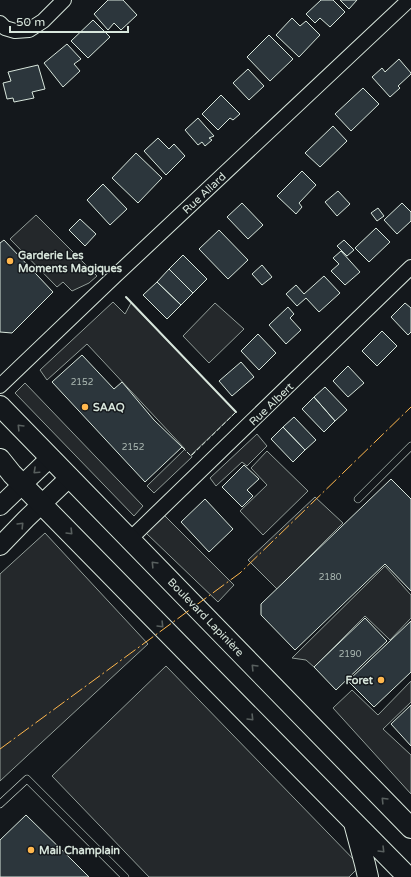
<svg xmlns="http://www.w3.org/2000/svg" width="411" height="877" font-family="'Varela Round',sans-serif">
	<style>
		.parking { fill: #24282b; stroke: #939e99 }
		.building { fill: #2c363c; stroke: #d8e6dc }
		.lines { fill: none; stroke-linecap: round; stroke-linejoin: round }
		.service-casing { stroke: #d8e6dc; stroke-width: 8 }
		.minor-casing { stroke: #d8e6dc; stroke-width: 16 }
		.tertiary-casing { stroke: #d8e6dc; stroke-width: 20 }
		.secondary-casing { stroke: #d8e6dc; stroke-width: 22 }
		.service { stroke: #14181c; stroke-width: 7 }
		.minor { stroke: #14181c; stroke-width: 14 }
		.tertiary { stroke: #14181c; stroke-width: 18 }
		.secondary { stroke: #14181c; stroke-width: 20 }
		.fence { stroke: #d8e6dc; stroke-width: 1; stroke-dasharray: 5 2; stroke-linecap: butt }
		.wall { stroke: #d8e6dc; stroke-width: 2 }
		.power { stroke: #ffb74d; stroke-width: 1; stroke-dasharray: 14 3 2 3; stroke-linecap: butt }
		.oneway { stroke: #59605f }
		.poi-dot { fill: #ffb74d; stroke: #14181c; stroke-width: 1.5 }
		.labels { text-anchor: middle; stroke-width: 3; stroke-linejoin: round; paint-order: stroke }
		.number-label { font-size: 9px; fill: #adbab4 }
		.street-label { font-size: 11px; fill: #d8e6dc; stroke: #14181c }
		.poi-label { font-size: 11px; font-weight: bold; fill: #d8e6dc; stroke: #14181c; text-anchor: start }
	</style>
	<rect width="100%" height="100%" fill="#14181c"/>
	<path class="parking" d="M36,215l61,61 -8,7 -17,8 -9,-9 -6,5 -47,-48z
		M113,302l12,12 6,-11 105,109 -45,43 1,2 -38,36 -7,-7 38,-37 -98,-105 -40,36 -7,-10z
		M215,303l29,26 -35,34 -26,-27z
		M25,383l118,123 -9,10 -119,-123z
		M257,434l10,12 -20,20 -5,-4 -26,24 -6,-8z
		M267,451l41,40 -45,44 -23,-24 27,-26 -16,-17z
		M315,497l28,26 -66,66 -29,-29z
		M164,515l70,70 -16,17 -72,-69z
		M45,533l103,111 -148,137v-207z
		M385,566l26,29v23l-21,22 -25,-24 -51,51 -8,-7 -14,-2z
		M166,666l194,200 -11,11h-200l-97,-101z
		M411,681v21l-28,27 28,26v39l-78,-86 19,-18 26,25z"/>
	<path class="building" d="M108,0h15l14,15 -16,15 -7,-7 -6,7 -14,-16z
		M321,0h12l12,12 -15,15 -10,-9 -5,5 -9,-9z
		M340,0h17l-8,9z
		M292,18l8,8 6,-5 14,14 -21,22 -23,-22z
		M93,20l17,17 -22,21 -17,-17z
		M269,35l24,24 -23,22 -23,-24z
		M67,44l14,15 -7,5 6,7 -17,16 -19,-24z
		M399,59l12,14v1l-13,12 2,2 -10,9 -18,-20 10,-9 3,4z
		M38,65l7,24 -13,3 2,6 -20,4 -1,-4 -6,1 -4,-16 8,-2 -3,-9z
		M248,69l16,17 -15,14 -16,-17z
		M363,88l16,16 -28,27 -16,-17z
		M221,95l19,19 -7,6 -3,-2 -12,12 -16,-16z
		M198,118l16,18 -5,2 3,2 -7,6 -3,-4 -4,3 -13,-15z
		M333,126l14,15 -27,26 -15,-14z
		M158,138l11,11 5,-5 11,12 -19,19 -22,-24z
		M136,153l26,25 -24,25 -26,-25z
		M302,171l14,14 -17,18 3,4 -6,7 -19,-18z
		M103,184l24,25 -17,16 -23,-25z
		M338,191l12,13 -13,12 -12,-14z
		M242,203l21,22 -15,14 -21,-22z
		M402,203l9,9v9l-14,13 -13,-14z
		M378,208l6,8 -7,5 -6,-8z
		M80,219l16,15 -11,12 -16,-16z
		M376,228l14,14 -21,20 -14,-14z
		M219,230l29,30 -20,19 -29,-30z
		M4,240l49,52 -41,41 -12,-1v-89z
		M344,240l10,10 -7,6 -10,-10z
		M341,251l19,21 -15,13 -14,-14 8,-7 -6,-6z
		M183,255l24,24 -14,14 -24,-24z
		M262,265l10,12 -10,8 -10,-11z
		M169,269l24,24 -12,12 -24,-23z
		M324,276l16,17 -21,19 -13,-14 -9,8 -11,-12 10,-9 8,9z
		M157,282l24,23 -14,14 -24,-24z
		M405,303l6,5v24l-3,3 -17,-18z
		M288,307l6,7 -4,4 11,12 -15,14 -17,-19z
		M382,331l15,15 -20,20 -15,-15z
		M258,334l18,19 -17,17 -18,-19z
		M82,355l32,34 8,-7 32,38 28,27 -37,35 -93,-100z
		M241,362l13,15 -22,19 -13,-15z
		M348,366l16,17 -16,14 -15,-16z
		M325,387l22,23 -12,11 -21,-24z
		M314,397l21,24 -11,11 -22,-23z
		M294,417l22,23 -11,10 -22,-23z
		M283,427l22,23 -12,12 -22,-23z
		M244,465l15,14 -12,11 6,6 -11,11 -20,-20z
		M391,479l20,20v92l-26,-27 -90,86 -34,-35v-11z
		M205,499l28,30 -24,23 -28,-30z
		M365,618l22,23 -51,49 -22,-23z
		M411,621v51l-37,35 -26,-26z
		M411,705v41l-20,-22z
		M26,815l47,46 16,16h-89v-37z"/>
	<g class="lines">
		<defs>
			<path id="service" d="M358,499l53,-53
				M0,804l27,-25 98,98"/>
			<path id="minor" d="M0,23l5,5 10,3 14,-1 14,-9 21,-21
				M0,386l114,-109 295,-277
				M130,539l281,-272"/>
			<path id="tertiary" d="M0,506l50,-48
				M0,546l26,-27 44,-42"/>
			<path id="secondary" d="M0,406l411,422
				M0,459l12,15 261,266 135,137
				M354,823l11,41 3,13"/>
		</defs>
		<use href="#service" class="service-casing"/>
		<use href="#minor" class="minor-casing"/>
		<use href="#tertiary" class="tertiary-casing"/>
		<use href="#secondary" class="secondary-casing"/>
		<use href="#service" class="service"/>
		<use href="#minor" class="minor"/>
		<use href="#tertiary" class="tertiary"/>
		<use href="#secondary" class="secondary"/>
		<path class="fence" d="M182,447l9,9 45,-44"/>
		<path class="wall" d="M126,297l110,115"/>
		<path class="power" d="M0,749l240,-176 171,-166"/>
	</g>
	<defs><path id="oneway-chevron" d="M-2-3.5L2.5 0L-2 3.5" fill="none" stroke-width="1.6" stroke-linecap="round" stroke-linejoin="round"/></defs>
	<g class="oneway">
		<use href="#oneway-chevron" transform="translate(20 427) rotate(-134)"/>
		<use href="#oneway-chevron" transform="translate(36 471) rotate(137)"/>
		<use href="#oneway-chevron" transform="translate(21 525) rotate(-46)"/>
		<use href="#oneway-chevron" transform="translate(70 532) rotate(46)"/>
		<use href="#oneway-chevron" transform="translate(154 564) rotate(-134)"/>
		<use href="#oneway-chevron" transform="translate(161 625) rotate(46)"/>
		<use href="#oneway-chevron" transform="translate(254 667) rotate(-134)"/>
		<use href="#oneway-chevron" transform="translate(251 718) rotate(46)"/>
		<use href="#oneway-chevron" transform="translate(384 800) rotate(-134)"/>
		<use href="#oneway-chevron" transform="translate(382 850) rotate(45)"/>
	</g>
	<g class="poi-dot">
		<circle cx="10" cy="261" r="4"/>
		<circle cx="85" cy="407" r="4"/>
		<circle cx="381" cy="680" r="4"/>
		<circle cx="31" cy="850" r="4"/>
	</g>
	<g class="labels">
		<g class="number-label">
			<text x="82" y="385">2152</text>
			<text x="133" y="450">2152</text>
			<text x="330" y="580">2180</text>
			<text x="350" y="657">2190</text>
		</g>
		<g class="street-label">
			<text transform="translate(204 193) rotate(-43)" y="4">Rue Allard</text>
			<text transform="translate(271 404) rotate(-44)" y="4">Rue Albert</text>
			<text transform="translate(206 617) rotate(46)" y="4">Boulevard Lapinière</text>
		</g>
		<g class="poi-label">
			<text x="18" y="259">Garderie Les<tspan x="18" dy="13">Moments Magiques</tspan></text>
			<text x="93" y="411">SAAQ</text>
			<text x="373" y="684" text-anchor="end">Foret</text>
			<text x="39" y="854">Mail Champlain</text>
		</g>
	</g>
	<path d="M10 26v6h118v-6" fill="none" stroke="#d8e6dc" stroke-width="2"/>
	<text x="16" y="26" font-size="12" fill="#d8e6dc" stroke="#14181c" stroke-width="3" paint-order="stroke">50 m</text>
</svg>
